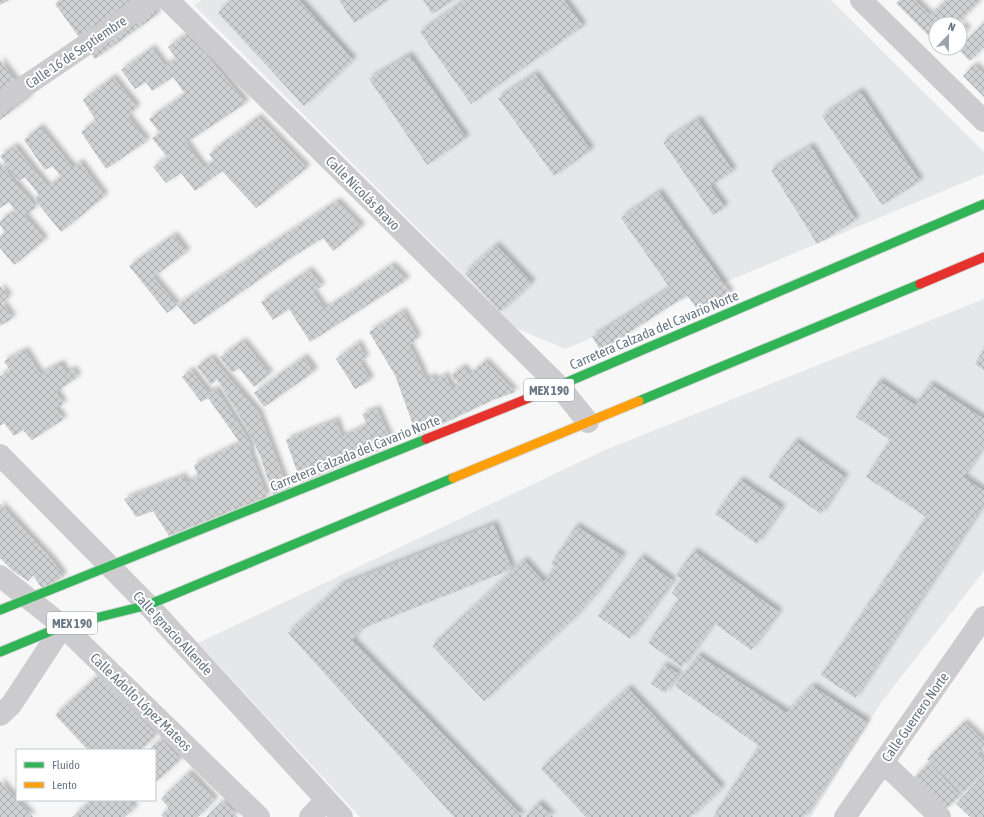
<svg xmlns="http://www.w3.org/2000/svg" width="984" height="817" font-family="'Asap Condensed',sans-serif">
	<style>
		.built { fill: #e6e7e8 }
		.building { fill: url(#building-cross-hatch); filter: url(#shadow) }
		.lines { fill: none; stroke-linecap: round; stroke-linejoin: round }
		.fast-casing { stroke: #d4d5d5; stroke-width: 11 }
		.slow-casing { stroke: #d4d5d5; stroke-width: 11 }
		.jam-casing { stroke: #d4d5d5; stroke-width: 11 }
		.street { stroke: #ccccce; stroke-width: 22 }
		.fast { stroke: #30b455; stroke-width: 9 }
		.slow { stroke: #ff9f0a; stroke-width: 9 }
		.jam { stroke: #e5322d; stroke-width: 9 }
		.labels { text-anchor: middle; stroke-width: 4; stroke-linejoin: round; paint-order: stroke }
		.shield { fill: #fff; stroke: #96a0aa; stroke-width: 1 }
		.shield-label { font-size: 13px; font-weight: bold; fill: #697785 }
		.street-label { font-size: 14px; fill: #697785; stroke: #fff }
	</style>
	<defs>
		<pattern id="building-cross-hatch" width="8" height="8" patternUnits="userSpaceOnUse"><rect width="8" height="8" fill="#ced0d1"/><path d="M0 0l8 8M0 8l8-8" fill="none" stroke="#abaeaf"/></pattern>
		<filter id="shadow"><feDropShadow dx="3.5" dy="-3.5" stdDeviation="2" flood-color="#0004"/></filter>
	</defs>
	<rect width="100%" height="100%" fill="#f7f7f7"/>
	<path class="built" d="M202,0h629l153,152v22l-419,175 -54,-23 -65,-69 -252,-252z
		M984,299v272l-104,133 -69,113h-451l-162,-174 407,-193z"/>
	<path class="building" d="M0,0h9l-9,5z
		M60,0h88l10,14 -63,45 -40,-55z
		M232,0h67l54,60 -49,46 -86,-93z
		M339,0h49l-34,23z
		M423,0h31l-22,14z
		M466,0h98l19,26 -112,78 -51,-72z
		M900,0h15l15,15 16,-15h35l-22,22 9,8 -8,8v-14h-24v19l-40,-40z
		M984,23v24l-14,14 -12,-12z
		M188,33l58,70 -60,40 18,25 10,-7 -5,-7 49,-37 49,51 -51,40 -34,-37 -27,20 -14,-18 -15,10 -13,-16 14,-10 -15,-19 8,-5 -11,-14 36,-25 -12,-17 -21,14 -6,-9 -11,7 -14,-19 31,-22 13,18 11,-8 -8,-11z
		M941,48h10l-5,5z
		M409,55l57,83 -39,27 -58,-86z
		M0,60l29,38 -29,22z
		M974,65l10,9v23l-21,-21z
		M535,74l56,76 -37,26 -56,-78z
		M113,77l24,30 -9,10 19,24 -41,28 -25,-37 15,-11 -13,-21z
		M860,91l60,90 -38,24 -60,-89z
		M698,119l35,52 -23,15 15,21 -12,8 -50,-73z
		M40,127l33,41 7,-6 25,34 -44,36 -27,-33 5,-4 -14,-18 -7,4 -18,-25 15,-10 33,41 13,-11 -9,-10 -7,4 -21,-30z
		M811,146l45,74 -39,24 -46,-74z
		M0,162l16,22 20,23 -11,9 20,24 -31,25 -14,-17v-12l5,-4 -5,-7v-4l15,-11 -6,-8 -9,6z
		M659,192l72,102 -34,15 -10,-14 -86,56 -9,-14 78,-49 -49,-70z
		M337,201l25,26 -29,24 -10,-13 -34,21 -95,66 -17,-20z
		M174,235l13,17 -34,25 24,28 -10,8 -38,-47z
		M496,245l36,38 -32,29 -35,-39z
		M392,265l15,15 -97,62 -21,-33 -16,11 -12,-18 48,-32 13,16 -9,6 12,17z
		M0,286l9,11 -7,6 11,15 -13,8z
		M403,311l15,27 -9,7 9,17 8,18 7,-4 2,5 10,-6 8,14 6,-4 -8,-10 12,-8 6,8 16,-14 30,31 -22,8 -76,36 -22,-61 -26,-43z
		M243,341l27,33 -16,13 -15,-19 -7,5 -12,-16z
		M358,343l8,15 -6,4 11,18 -16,9 -19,-30z
		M984,349v21l-9,-6z
		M25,350l15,24 21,-11 5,10 7,-4 5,8 -22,15 8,12 -9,4 9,11 -32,21 -9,-10 -9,6 -10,-13 -4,3v-50l10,-6 -6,-9z
		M211,357l48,56 30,78 -15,6 -15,-44 -15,-30 -27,-44 -6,6 -14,-19z
		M304,357l11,14 -51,36 -10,-14z
		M191,370l18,23 7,-4 31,48 4,9v8l16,43 -98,39 -16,-25 -17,6 -12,-18 59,-23 3,7 12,-6 -4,-12 46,-22 -32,-45 -7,4 -19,-25z
		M879,381l36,24 15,-21 54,35v27l-21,31 21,14v13l-129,194 -34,-23 105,-158 -60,-40 24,-37 -34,-23z
		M377,409l16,36 -92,38 -15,-43 50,-20 6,17 25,-12 -5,-11z
		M795,441l50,36 -24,37 -53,-37z
		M740,480l42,28 -25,36 -42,-30z
		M0,504l52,56 12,16 -21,14 -10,-15 -5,6 -15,-10 -13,-13z
		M494,524l18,45 -151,60 -9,11 171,177h-69l-166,-184 53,-48z
		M576,526l47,30 -28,38 -19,22 -92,85 -52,-55 92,-86 20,22 11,-16 -4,-2z
		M694,551l85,61 -28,38 -37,-27 -32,44 -34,-24 31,-44 -7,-6 10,-14 -6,-4z
		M641,557l32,24 -43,58 -32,-23z
		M698,655l89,58 19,-22 6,-5 55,36 -63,95h-91l46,-71 -84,-60z
		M664,665l15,9 -14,19 -14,-9z
		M98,675l58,60 -15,15h-53l-33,-35z
		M628,688l94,100 -31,29h-105l-45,-48z
		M964,722l20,19v6l-6,6 6,6v13l-21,21 -36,-34z
		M161,739l19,21 -25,23v-33h-7z
		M929,763l31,33 -15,14 -31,-33z
		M189,772l26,28 -17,17h-35l-2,-2 8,-7 -8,-9z
		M984,775v42h-14l-14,-13z
		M0,781l17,19 16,17h-33z
		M91,800h38l6,8 -10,9h-53z
		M223,801l15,16h-32z
		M539,803l14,14h-28z"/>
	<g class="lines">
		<defs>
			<path id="fast" d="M544,392l440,-188
				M639,401l281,-117
				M0,610l426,-171
				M0,652l63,-26 85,-21 305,-127"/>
			<path id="slow" d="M453,478l186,-77"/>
			<path id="jam" d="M920,284l64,-27
				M426,439l118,-47"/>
		</defs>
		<use href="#fast" class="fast-casing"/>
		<use href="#slow" class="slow-casing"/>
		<use href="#jam" class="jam-casing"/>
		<path class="street" d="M168,0l391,386 29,36
			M861,0l123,121
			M0,103l152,-103
			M0,455l148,150 194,212
			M0,576l63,50 196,191
			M0,715l11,-10 52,-79
			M883,762l57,55
			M310,817l16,-17
			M845,817l139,-200"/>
		<use href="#fast" class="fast"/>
		<use href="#slow" class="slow"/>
		<use href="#jam" class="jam"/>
	</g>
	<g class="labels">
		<g class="shield">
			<rect x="524" y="379" width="50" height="22" rx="3"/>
			<rect x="47" y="612" width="50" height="22" rx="3"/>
		</g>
		<g class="shield-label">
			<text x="549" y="395">MEX 190</text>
			<text x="72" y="628">MEX 190</text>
		</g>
		<g class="street-label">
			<text transform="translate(76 52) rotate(-34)" y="5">Calle 16 de Septiembre</text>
			<text transform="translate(363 193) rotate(45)" y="5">Calle Nicolás Bravo</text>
			<text transform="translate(654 330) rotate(-23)" y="5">Carretera Calzada del Cavario Norte</text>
			<text transform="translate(355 453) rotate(-22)" y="5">Carretera Calzada del Cavario Norte</text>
			<text transform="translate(173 633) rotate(47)" y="5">Calle Ignacio Allende</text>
			<text transform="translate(141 702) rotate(44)" y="5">Calle Adolfo López Mateos</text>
			<text transform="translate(915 717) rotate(-55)" y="5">Calle Guerrero Norte</text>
		</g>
	</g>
	<rect x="16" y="749" width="140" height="52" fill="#ffffff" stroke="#c3c9ce"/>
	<rect x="24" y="762" width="20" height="6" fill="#30b455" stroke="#c3c9ce"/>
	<text x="52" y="769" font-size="12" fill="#697785">Fluido</text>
	<rect x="24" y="782" width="20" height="6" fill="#ff9f0a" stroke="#c3c9ce"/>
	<text x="52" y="789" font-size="12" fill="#697785">Lento</text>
	<g transform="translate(948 36) rotate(22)"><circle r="19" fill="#ffffff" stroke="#c3c9ce"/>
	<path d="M0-3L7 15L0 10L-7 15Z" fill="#9ba4ad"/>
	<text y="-6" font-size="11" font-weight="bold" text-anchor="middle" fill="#697785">N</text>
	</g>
</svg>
